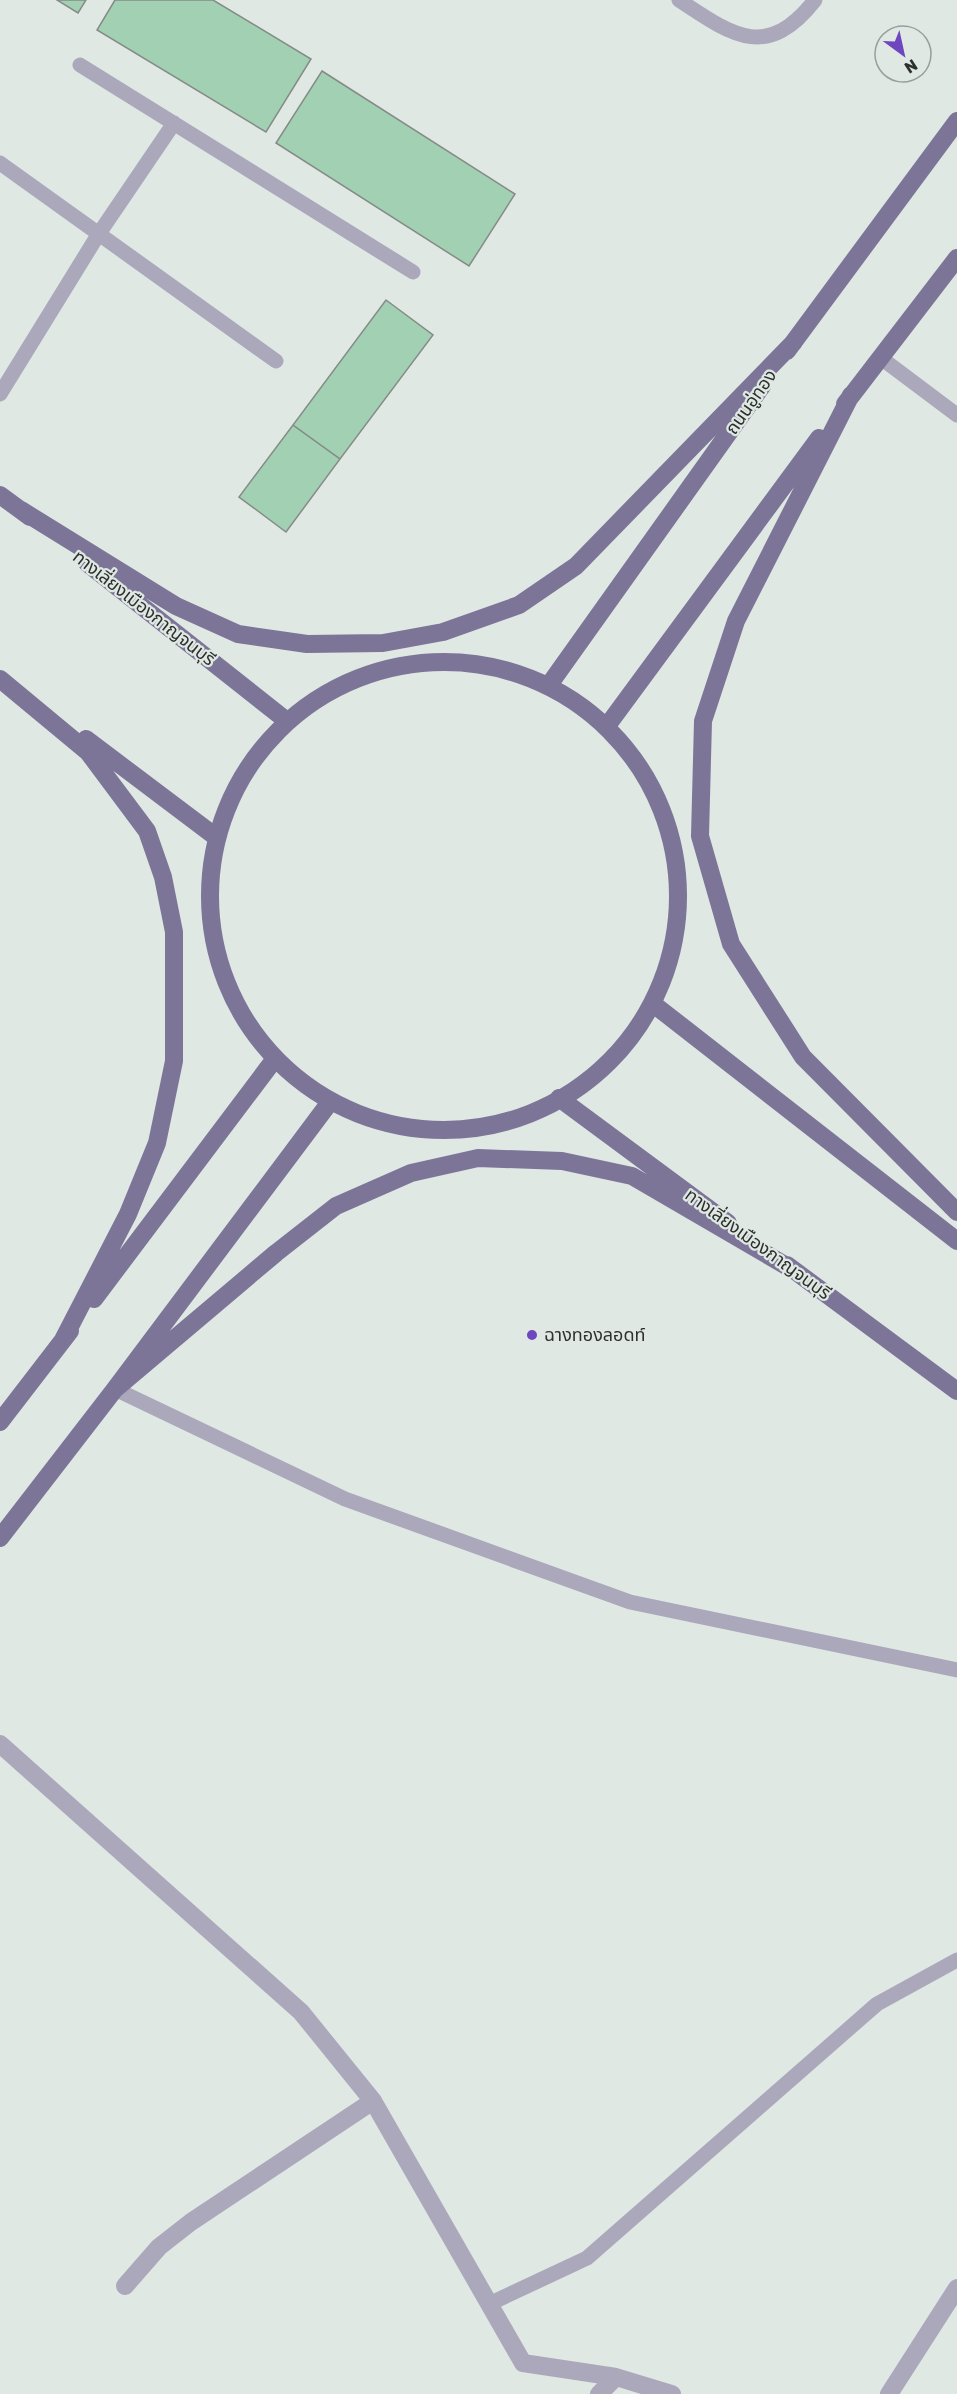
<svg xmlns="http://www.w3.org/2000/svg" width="957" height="2394" font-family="Rubik,'Noto Sans Thai',sans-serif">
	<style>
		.building { fill: #a2d0b3; stroke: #858b87; stroke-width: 1.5 }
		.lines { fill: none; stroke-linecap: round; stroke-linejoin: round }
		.lane { stroke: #aca8bc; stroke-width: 15 }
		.street { stroke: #aca8bc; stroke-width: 18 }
		.primary { stroke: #7c7598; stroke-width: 18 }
		.poi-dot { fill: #6e46be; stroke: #e0e8e3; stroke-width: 2 }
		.labels { text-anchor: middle; stroke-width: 4.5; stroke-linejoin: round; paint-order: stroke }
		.street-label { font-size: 18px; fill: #2d302e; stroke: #e0e8e3 }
		.poi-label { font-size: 18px; fill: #2d302e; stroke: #e0e8e3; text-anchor: start }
	</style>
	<rect width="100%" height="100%" fill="#e0e8e3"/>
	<path class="building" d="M57,0h29l-8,13z
		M115,0h98l98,59 -45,73 -169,-102z
		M322,71l193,123 -46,72 -193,-123z
		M386,300l47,35 -93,124 -47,-34z
		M293,425l47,34 -54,73 -47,-35z"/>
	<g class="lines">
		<path class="lane" d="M679,0c54,36 88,61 136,0
			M80,65l333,207
			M0,163l276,198
			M881,358l76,57
			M0,394l98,-159 76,-112
			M115,1389l230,110 285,103 327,68
			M489,2304l98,-46 290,-254 80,-44"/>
		<path class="street" d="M0,1744l301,268 72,89 150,262 93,14 56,17
			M125,2286l34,-39 32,-25 182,-121
			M599,2394l17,-17
			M889,2394l68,-106"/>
		<path class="primary" d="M787,351l170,-230
			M851,395l-115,226 -33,100 -3,115 31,108 72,113 154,155
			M845,404l112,-146
			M0,495l30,22
			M21,510l155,96 62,28 69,10 76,-1 60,-11 76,-27 57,-39 218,-224
			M87,563l200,158
			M210 896a234 234 0 1 1 468 0a234 234 0 1 1-468 0Z
			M0,679l88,73 59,79 16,46 11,55v129l-17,82 -29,71 -65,126
			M549,685l213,-299
			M607,726l212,-288
			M86,739l130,98
			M652,1003l305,238
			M559,1098l169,125
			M787,1265l170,126
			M94,1299l180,-239
			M115,1389l161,-136 60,-47 75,-33 67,-15 84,3 70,15 163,95
			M0,1422l70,-91
			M0,1538l115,-149 215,-287"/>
	</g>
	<circle class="poi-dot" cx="532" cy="1335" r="6"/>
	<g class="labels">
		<g class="street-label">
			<text transform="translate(751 402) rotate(-55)" y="6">ถนนอู่ทอง</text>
			<text transform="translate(144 608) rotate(38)" y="6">ทางเลี่ยงเมืองกาญจนบุรี</text>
			<text transform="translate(758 1244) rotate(36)" y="6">ทางเลี่ยงเมืองกาญจนบุรี</text>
		</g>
		<g class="poi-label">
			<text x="544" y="1341">ฉางทองลอดท์</text>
		</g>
	</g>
	<g transform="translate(903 54) rotate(147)"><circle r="28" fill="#e0e8e3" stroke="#989e9b" stroke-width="1.5"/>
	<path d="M0-4.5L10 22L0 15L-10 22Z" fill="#6e46be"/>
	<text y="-9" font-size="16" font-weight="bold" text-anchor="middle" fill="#2d302e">N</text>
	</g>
</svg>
